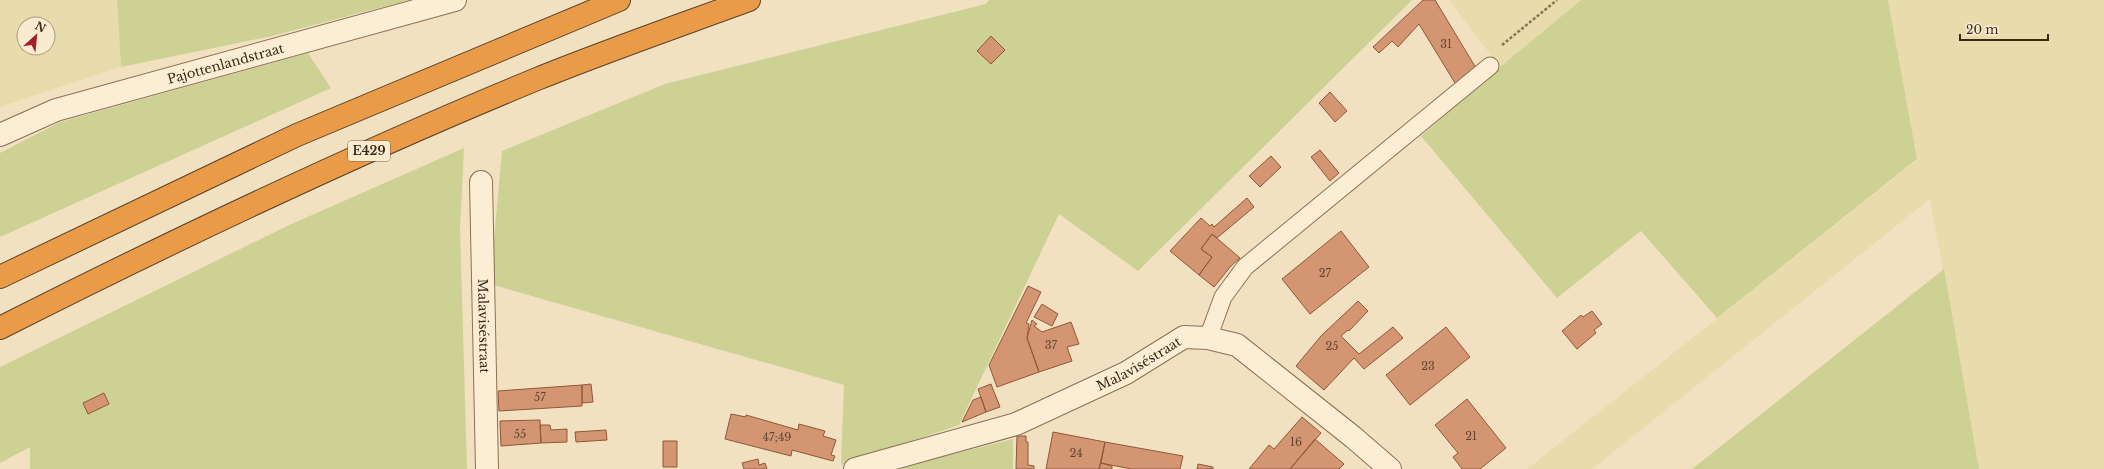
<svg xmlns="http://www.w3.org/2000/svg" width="2104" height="469" font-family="'Libre Baskerville',serif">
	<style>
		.farmland { fill: #e9dcac; fill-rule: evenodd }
		.green { fill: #cdd193 }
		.building { fill: #d49672; stroke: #8f5739 }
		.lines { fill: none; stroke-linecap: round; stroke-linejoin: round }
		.service-casing { stroke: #8d7056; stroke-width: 19 }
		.minor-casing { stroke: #8d7056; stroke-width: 24 }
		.motorway-casing { stroke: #5a3f2b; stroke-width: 24 }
		.path { stroke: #8d7056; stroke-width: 2.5; stroke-dasharray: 3 2; stroke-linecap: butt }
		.service { stroke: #fceed4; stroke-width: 17 }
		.minor { stroke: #fceed4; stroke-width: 22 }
		.motorway { stroke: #ea9b48; stroke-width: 22 }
		.labels { text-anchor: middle; stroke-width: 3; stroke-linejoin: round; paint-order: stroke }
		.number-label { font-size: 11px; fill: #614432 }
		.shield { fill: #f9ebd0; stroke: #746352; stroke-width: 1 }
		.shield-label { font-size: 12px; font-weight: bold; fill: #3b291c }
		.street-label { font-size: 13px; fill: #3b291c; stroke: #f9ebd0 }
	</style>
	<rect width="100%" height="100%" fill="#f2e1c0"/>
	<path class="farmland" d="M0,0h117l4,67 -121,40zM24,24h24v24h-24z
		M1449,0h132l-81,67z
		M1888,0h216v469h-125l-49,-270 -338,270h-65l390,-309z"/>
	<path class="green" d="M117,0h292l-137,36 -151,31z
		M989,0h423l-274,271 -79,-57 -100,211 -118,40 3,-80 -354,-101 12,-133 163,-67 321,-80z
		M1581,0h307l29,159 -200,159 -76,-87 -84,67 -136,-162 79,-69z
		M308,53l23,35 -331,149v-84l60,-31z
		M464,148l-4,81 7,240h-437v-22l-30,16v-96l287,-141z
		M1944,269l35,200h-287z
		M1013,439v30h-119z"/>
	<path class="building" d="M1423,0h12l41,68 -21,15 -36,-59 -21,23 -6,-6 -13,12 -6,-6z
		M991,36l14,14 -14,14 -14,-13z
		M1330,92l17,19 -12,11 -16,-19z
		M1320,150l19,23 -9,8 -19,-24z
		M1271,156l10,11 -21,20 -11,-11z
		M1247,198l7,9 -37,31 -5,-4 -11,15 11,8 -13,18 -29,-24 31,-33 9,8 2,-2 2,3z
		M1341,231l28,36 -59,47 -28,-35z
		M1212,234l28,24 -9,8 -17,21 -15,-12 13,-18 -11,-8z
		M1028,286l13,6 -15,31 3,1 -2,14 12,34 -42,15 -8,-22z
		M1358,301l10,10 -19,20 -1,-1 -7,6 18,18 34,-27 10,11 -39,31 -10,-11 -30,32 -28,-24 25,-30z
		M1042,304l16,10 -6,12 -18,-9z
		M1592,311l10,13 -8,6 2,3 -19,16 -15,-18 19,-16 2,2z
		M1032,320l5,4 -3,2 8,6 29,-10 8,22 -12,3 5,14 -33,11 -12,-34z
		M1446,327l24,30 -60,48 -24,-30z
		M591,384l2,18 -11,1v-18z
		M991,384l9,23 -14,5 -8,-23z
		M582,385v21l-83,5 -1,-20z
		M104,393l5,11 -21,10 -5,-11z
		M981,397l5,15 -24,10 11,-22z
		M1467,399l39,49 -26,21h-18l-9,-12 5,-4 -23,-28z
		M731,414l15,3v-2l52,15 1,-6 26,7 -2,5 13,4 -5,15 4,1 -2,5 -41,-11 -1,6 -66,-17z
		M1302,417l19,16 -31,36h-41l20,-24 5,4z
		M540,420l1,23 -40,3 -1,-25z
		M540,425h10l1,5 16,-1v13l-26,1z
		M606,430l1,10 -31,2 -1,-10z
		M1053,432l52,10 -6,27h-53z
		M1017,436h9v6h2v23l6,1v3h-18z
		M1315,439l29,25 -5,5h-49z
		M663,441h14v26h-14z
		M1105,442l78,14 -3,13h-49l-30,-6z
		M758,459l1,6 6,-2 2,6h-23l-2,-6z
		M1101,463l11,3v3h-13z
		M1198,464l15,3v2h-16z"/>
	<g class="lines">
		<defs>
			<path id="service" d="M1208,338l15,-41 22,-30 245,-201"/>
			<g id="minor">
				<path id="s1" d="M0,135l56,-25 399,-110"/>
				<path id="s2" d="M481,182l6,287"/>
				<path id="s3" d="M855,469l161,-45 110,-51 58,-36 24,1 29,7 116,92 37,32"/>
			</g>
			<path id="motorway" d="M0,277l297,-142 322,-135
				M0,328c176,-89 354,-174 537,-249 69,-28 141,-53 212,-79"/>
		</defs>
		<use href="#service" class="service-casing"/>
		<use href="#minor" class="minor-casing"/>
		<use href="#motorway" class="motorway-casing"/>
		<path class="path" d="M1502,45l55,-45"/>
		<use href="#service" class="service"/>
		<use href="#minor" class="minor"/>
		<use href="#motorway" class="motorway"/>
	</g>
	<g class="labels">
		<g class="number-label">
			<text x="1446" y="48">31</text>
			<text x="1325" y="277">27</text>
			<text x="1051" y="349">37</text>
			<text x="1332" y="350">25</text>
			<text x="1428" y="370">23</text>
			<text x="540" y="401">57</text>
			<text x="520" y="438">55</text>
			<text x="1471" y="440">21</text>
			<text x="777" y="441">47;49</text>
			<text x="1296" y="446">16</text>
			<text x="1076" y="457">24</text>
		</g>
		<rect class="shield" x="348" y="141" width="42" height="20" rx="3"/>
		<g class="shield-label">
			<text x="369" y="155">E429</text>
		</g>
		<g class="street-label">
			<text dy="5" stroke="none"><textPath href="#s1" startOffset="237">Pajottenlandstraat</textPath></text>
			<text dy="5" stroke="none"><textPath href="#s2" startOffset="144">Malaviséstraat</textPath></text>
			<text dy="5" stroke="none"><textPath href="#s3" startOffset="304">Malaviséstraat</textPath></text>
		</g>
	</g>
	<g transform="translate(36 36) rotate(27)"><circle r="19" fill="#f9ebd0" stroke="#ad9d88"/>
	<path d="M0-3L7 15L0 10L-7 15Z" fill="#a22027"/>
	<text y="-6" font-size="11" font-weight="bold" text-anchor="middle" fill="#3b291c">N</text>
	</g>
	<path d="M1960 34v6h88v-6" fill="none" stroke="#3b291c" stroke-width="2"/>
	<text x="1966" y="34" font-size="12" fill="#3b291c" stroke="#f9ebd0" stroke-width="3" paint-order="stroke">20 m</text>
</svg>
